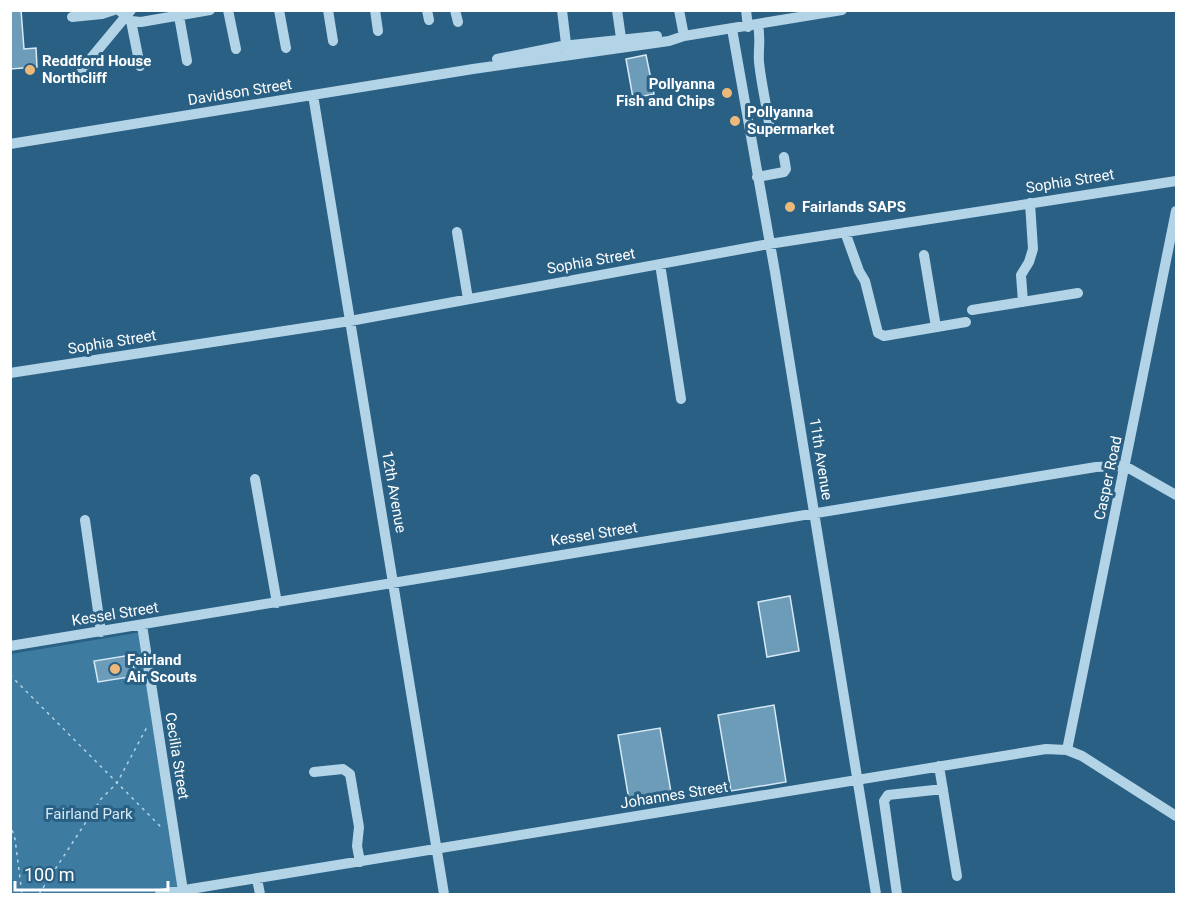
<svg xmlns="http://www.w3.org/2000/svg" width="1187" height="905" font-family="Roboto,sans-serif">
	<style>
		.green { fill: #3e7ba0 }
		.building { fill: #6d9cb9; stroke: #d6eaf6; stroke-width: 1.5 }
		.lines { fill: none; stroke-linecap: round; stroke-linejoin: round }
		.path { stroke: #b3d3e7; stroke-width: 1.5; stroke-dasharray: 3 4.5; stroke-linecap: butt }
		.minor { stroke: #b3d3e7; stroke-width: 10 }
		.poi-dot { fill: #edb97b; stroke: #296084; stroke-width: 2 }
		.labels { text-anchor: middle; stroke-width: 6; stroke-linejoin: round; paint-order: stroke }
		.poi-label { font-size: 15px; font-weight: bold; fill: #fff; stroke: #296084; text-anchor: start }
		.street-label { font-size: 15px; fill: #fff; stroke: #296084 }
		.park-label { font-size: 15px; fill: #d6eaf6; stroke: #296084 }
	</style>
	<rect width="100%" height="100%" fill="#296084"/>
	<path class="green" d="M142,632l38,260 -14,2h-155v-240z"/>
	<path class="building" d="M10,10h11l3,39 12,-1 1,19 -27,2z
		M646,55l8,39 -21,4 -7,-39z
		M790,596l9,55 -32,6 -9,-55z
		M131,655l5,21 -38,6 -4,-21z
		M774,705l12,77 -55,9 -13,-76z
		M660,728l11,64 -42,8 -11,-65z"/>
	<g class="lines">
		<path class="path" d="M10,675l152,153
			M10,823l5,16 7,55
			M39,894l62,-95 16,-16 30,-56"/>
		<path class="minor" d="M119,10l12,11 10,1 69,-12
			M228,10l8,39
			M279,10l7,38
			M328,10l5,31
			M375,10l3,21
			M427,10l2,10
			M455,10l3,12
			M562,10l5,42
			M617,10l4,28
			M679,10l5,26
			M746,10l2,17
			M179,16l8,45
			M72,17l30,-3 12,-4
			M131,21l9,45
			M758,25c3,15 0,23 1,37 2,20 7,41 10,61
			M732,29l43,243 101,622
			M497,59l65,-13 95,-10
			M82,69l49,-59
			M313,95l131,799
			M10,144l463,-75 196,-28 15,-5 158,-26
			M757,177l27,-5 2,-3 -2,-12
			M457,232l11,67
			M845,232l14,39 6,10 13,52 6,3 82,-14
			M924,255l12,72
			M660,264l21,135
			M1023,302l-2,-27 8,-13 4,-13 -3,-46
			M972,310l106,-17
			M10,373l340,-52 419,-77 407,-63
			M255,479l22,124
			M85,520l16,112
			M142,625l41,266
			M10,646l1086,-179 29,-1 51,29
			M1067,750l109,-539
			M939,766l18,110
			M314,772l29,-3 7,5 9,53 -2,19 3,16
			M257,879l3,15
			M160,894l886,-145 21,1 15,6 94,60
			M897,894l-13,-93 4,-6 55,-6"/>
	</g>
	<g class="poi-dot">
		<circle cx="30" cy="70" r="6"/>
		<circle cx="727" cy="93" r="6"/>
		<circle cx="735" cy="121" r="6"/>
		<circle cx="790" cy="207" r="6"/>
		<circle cx="115" cy="669" r="6"/>
	</g>
	<g class="labels">
		<g class="poi-label">
			<text x="42" y="66">Reddford House<tspan x="42" dy="17">Northcliff</tspan></text>
			<text x="715" y="89" text-anchor="end">Pollyanna<tspan x="715" dy="17">Fish and Chips</tspan></text>
			<text x="747" y="117">Pollyanna<tspan x="747" dy="17">Supermarket</tspan></text>
			<text x="802" y="212">Fairlands SAPS</text>
			<text x="127" y="665">Fairland<tspan x="127" dy="17">Air Scouts</tspan></text>
		</g>
		<g class="street-label">
			<text transform="translate(240 92) rotate(-9)" y="5">Davidson Street</text>
			<text transform="translate(1070 181) rotate(-9)" y="5">Sophia Street</text>
			<text transform="translate(591 261) rotate(-10)" y="5">Sophia Street</text>
			<text transform="translate(112 342) rotate(-9)" y="5">Sophia Street</text>
			<text transform="translate(821 459) rotate(81)" y="5">11th Avenue</text>
			<text transform="translate(1108 478) rotate(-78)" y="5">Casper Road</text>
			<text transform="translate(394 492) rotate(80)" y="5">12th Avenue</text>
			<text transform="translate(594 534) rotate(-9)" y="5">Kessel Street</text>
			<text transform="translate(115 614) rotate(-9)" y="5">Kessel Street</text>
			<text transform="translate(177 756) rotate(81)" y="5">Cecilia Street</text>
			<text transform="translate(674 795) rotate(-9)" y="5">Johannes Street</text>
		</g>
		<g class="park-label">
			<text x="89" y="819">Fairland Park</text>
		</g>
	</g>
	<rect width="1187" height="905" fill="none" stroke="#ffffff" stroke-width="24"/>
	<path d="M15 881v9h153v-9" fill="none" stroke="#ffffff" stroke-width="3"/>
	<text x="24" y="881" font-size="18" fill="#ffffff" stroke="#296084" stroke-width="4.5" paint-order="stroke">100 m</text>
</svg>
